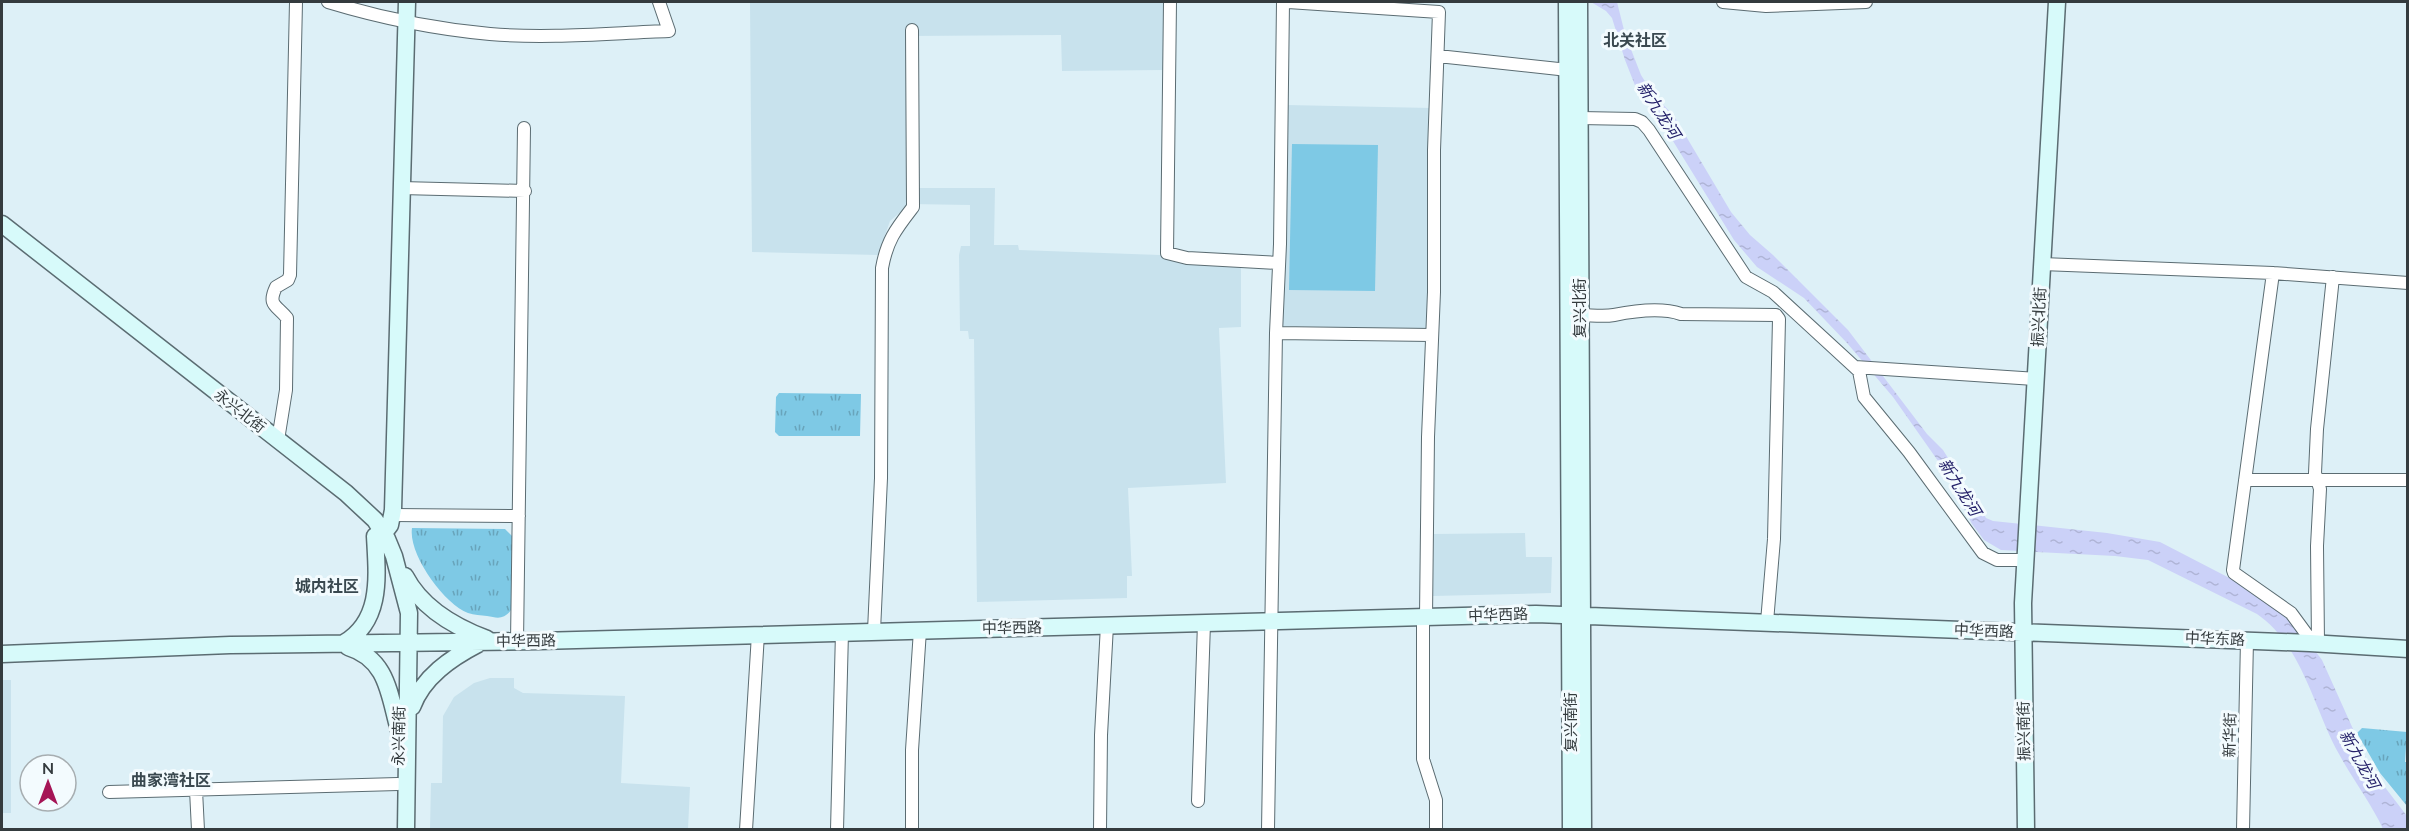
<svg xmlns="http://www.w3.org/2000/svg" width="2409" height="831" font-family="Mulish,'Noto Sans SC',sans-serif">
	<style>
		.built { fill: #c8e2ed }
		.grass { fill: url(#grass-tufts) }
		.pitch { fill: #7ec9e5 }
		.water { fill: url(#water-ripples) }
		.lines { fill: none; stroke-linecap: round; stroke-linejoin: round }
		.street-casing { stroke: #5b6c72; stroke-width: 14 }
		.secondary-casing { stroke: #5b6c72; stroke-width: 19 }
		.street { stroke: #fff; stroke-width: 12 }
		.secondary { stroke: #d7fafa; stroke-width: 16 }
		.labels { text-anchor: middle; stroke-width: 6; stroke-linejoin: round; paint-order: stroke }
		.street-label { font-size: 15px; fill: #343b3e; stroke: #f3fbfe }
		.neighbourhood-label { font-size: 16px; font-weight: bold; fill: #39484f; stroke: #f3fbfe }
		.water-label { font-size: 16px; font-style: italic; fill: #25226a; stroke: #f3fbfe }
	</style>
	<defs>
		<pattern id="grass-tufts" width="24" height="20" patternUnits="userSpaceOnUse" patternTransform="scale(1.5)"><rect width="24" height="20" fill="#7ec9e5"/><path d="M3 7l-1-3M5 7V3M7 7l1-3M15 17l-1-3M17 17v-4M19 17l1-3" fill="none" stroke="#68a4bb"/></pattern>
		<pattern id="water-ripples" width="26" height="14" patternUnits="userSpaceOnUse" patternTransform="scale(1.5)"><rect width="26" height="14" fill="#cbd1f8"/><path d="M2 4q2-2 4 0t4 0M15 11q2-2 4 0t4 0" fill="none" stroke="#afb4d6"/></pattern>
	</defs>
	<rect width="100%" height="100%" fill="#ddf0f7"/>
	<path class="built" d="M750,2h413v68l-101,1 -1,-36 -152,1 1,152h85l-1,57h24l1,5 141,5 31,8 50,2v62l-22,1 7,155 -98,5 4,88h-5v22l-150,4 -3,-263h-5l-1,-8h-8l-1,-76 2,-9h9v-41l-60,-1 -20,17 -12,34 -126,-3z
		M1287,105l144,3 -4,221 -144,-3z
		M1525,533l1,24h26l-1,36 -118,3 1,-62z
		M490,678h24v10l9,5 102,3 -4,87 69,4 -2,42h-258l1,-46h11l1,-67 11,-19 20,-14z
		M2,680h9v133h-9z"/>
	<path class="grass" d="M779,393l82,1 -1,42h-81l-4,-4 1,-35z
		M412,528l93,1 7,7 -1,74c-7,10 -14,8 -24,6 -6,-1 -13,-1 -19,-3 -24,-9 -60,-59 -56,-85z
		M2362,728l45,4 -2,30h2v44l-27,-33 -23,-40z"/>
	<path class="pitch" d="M1292,144l86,1 -3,146 -86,-1z"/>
	<path class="water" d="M1591,2h26l8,32 16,41 12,19 21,22 57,96 19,23 23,20 75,75 79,104 16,16 43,68 7,3 114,12 53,9 83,43 49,35 30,40 49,109 36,47v13h-24c-12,-26 -30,-49 -44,-75 -26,-47 -36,-108 -82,-140l-109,-54 -33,-4 -114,-6 -17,-10 -12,-16 -29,-56 -50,-71 -46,-54 -43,-45 -47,-31 -23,-27 -74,-120 -22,-27 -13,-33 -13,-42 -6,-7z"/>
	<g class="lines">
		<defs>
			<path id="street" d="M328,2c53,16 107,27 162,32 59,5 120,-1 179,-3l-10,-29
				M1170,2l-3,251 20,5 92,5
				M1288,2l151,10 -5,138v142l-6,145 -2,180
				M1723,2l43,4 100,-4
				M1438,56l130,14
				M1580,118l55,1 7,3 7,8 97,147 27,15 86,79 5,26 45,55 74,101 14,7h28
				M401,188l124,3
				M2042,264l231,9 135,10
				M2273,273l-40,297 1,3 57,40 22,30
				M1580,315c11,0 23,2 34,0 20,-4 46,-8 67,-1l95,1 3,4 -5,220 -7,83
				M1276,333l156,2
				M1855,367l181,12
				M278,440l8,-50 1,-72c-10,-13 -20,-12 -11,-31l12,-7 2,-5 6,-273
				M2245,480h163
				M393,515l126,1
				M1423,617v142l13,41v30
				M874,631l7,-153 1,-210c5,-28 14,-39 31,-61l-1,-177
				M517,642l7,-514
				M2318,643l-1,-97 3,-57 -5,-16 2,-44 16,-152
				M196,790l2,40
				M109,792l289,-8
				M1198,801l6,-178
				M746,830l12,-196
				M837,830l5,-198
				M912,830v-80l8,-120
				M1100,830l1,-95 6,-110
				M1268,830l8,-497 4,-89 3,-242
				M2243,830l4,-190"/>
			<path id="secondary" d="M1567,2l4,828
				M1579,2l4,828
				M2,224l344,269 29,27 12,19 7,17 15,57 -3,217
				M384,533l6,-8 3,-15 14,-508
				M405,576c16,31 50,51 82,63
				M344,643c39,-23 33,-68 31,-107
				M348,647c40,12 41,48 51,83
				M2,654l228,-9 309,-4 997,-27 774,29 98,6
				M412,707c11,-30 39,-49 66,-63
				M2026,830l-3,-227 34,-601"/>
		</defs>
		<use href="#street" class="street-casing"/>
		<use href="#secondary" class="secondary-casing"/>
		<use href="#street" class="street"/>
		<use href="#secondary" class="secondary"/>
	</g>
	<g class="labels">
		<g class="street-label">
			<text transform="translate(1580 308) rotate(-90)" y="5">复兴北街</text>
			<text transform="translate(2039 317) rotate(-87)" y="5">振兴北街</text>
			<text transform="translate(240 411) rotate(38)" y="5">永兴北街</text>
			<text transform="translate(1498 615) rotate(-2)" y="5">中华西路</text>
			<text transform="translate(1012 628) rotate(-1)" y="5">中华西路</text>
			<text transform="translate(1984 631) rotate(2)" y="5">中华西路</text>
			<text transform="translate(2215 639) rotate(2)" y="5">中华东路</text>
			<text transform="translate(526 641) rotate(-1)" y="5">中华西路</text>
			<text transform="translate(1571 722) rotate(-90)" y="5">复兴南街</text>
			<text transform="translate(2024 731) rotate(-91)" y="5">振兴南街</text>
			<text transform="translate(2230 735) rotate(-89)" y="5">新华街</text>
			<text transform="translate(399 736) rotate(-89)" y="5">永兴南街</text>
		</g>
		<g class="neighbourhood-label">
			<text x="1635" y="46">北关社区</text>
			<text x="327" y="592">城内社区</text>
			<text x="171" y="786">曲家湾社区</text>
		</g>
		<g class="water-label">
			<text transform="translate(1659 110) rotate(57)" y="6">新九龙河</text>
			<text transform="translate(1960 487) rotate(58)" y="6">新九龙河</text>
			<text transform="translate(2360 759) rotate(61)" y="6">新九龙河</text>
		</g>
	</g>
	<rect width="2409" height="831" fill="none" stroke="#343b3e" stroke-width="6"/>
	<g transform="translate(48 783)"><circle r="28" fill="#f3fbfe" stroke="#a7aeb1" stroke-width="1.5"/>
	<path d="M0-4.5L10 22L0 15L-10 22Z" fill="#a51556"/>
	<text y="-9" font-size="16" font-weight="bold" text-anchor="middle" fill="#343b3e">N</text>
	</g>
</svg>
